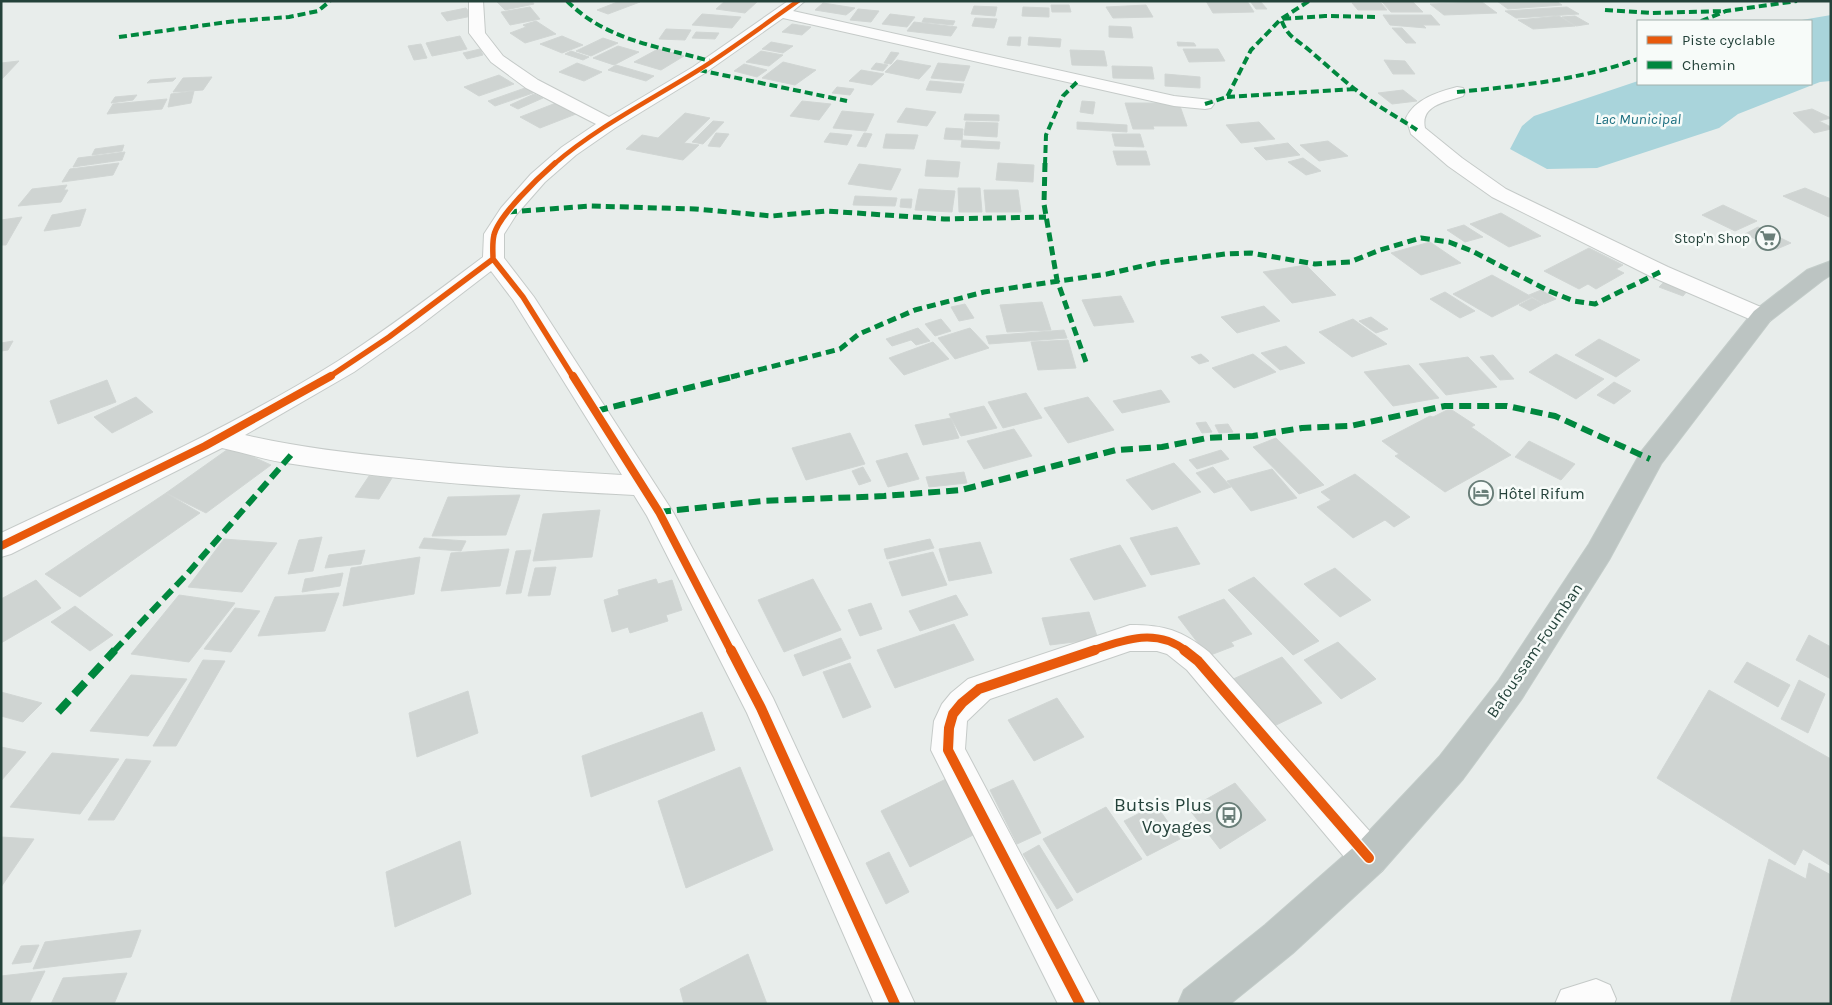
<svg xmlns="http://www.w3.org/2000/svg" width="1832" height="1005" font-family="Karla,sans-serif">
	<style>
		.water { fill: #a9d4db }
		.building { fill: #cfd4d2; stroke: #d1d6d4 }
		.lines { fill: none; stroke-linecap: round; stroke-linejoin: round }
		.minor-casing { stroke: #c5cac8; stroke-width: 2 }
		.highway-casing { stroke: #c3ccc9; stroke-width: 2 }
		.minor { fill: #fcfcfc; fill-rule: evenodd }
		.highway { fill: #bcc4c2; fill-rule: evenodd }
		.quiet-far3 { stroke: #00873e; stroke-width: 4; stroke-dasharray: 8 4; stroke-linecap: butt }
		.quiet-far2 { stroke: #00873e; stroke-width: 5; stroke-dasharray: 9 5; stroke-linecap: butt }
		.quiet-far1 { stroke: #00873e; stroke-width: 6; stroke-dasharray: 12 6; stroke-linecap: butt }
		.quiet { stroke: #00873e; stroke-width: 8; stroke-dasharray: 16 8; stroke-linecap: butt }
		.cycleway-far3-casing { stroke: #f7fbf9; stroke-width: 6 }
		.cycleway-far2-casing { stroke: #f7fbf9; stroke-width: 8 }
		.cycleway-far1-casing { stroke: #f7fbf9; stroke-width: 11 }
		.cycleway-casing { stroke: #f7fbf9; stroke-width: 13 }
		.cycleway-far3 { stroke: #e8590c; stroke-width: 4.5 }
		.cycleway-far2 { stroke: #e8590c; stroke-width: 5.5 }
		.cycleway-far1 { stroke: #e8590c; stroke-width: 8 }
		.cycleway { stroke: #e8590c; stroke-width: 10 }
		.labels { text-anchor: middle; stroke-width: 5; stroke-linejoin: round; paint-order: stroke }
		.far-poi-label { font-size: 14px; fill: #24423a; stroke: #f7fbf9; text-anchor: end }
		.far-water-label { font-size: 15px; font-style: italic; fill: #1c6f80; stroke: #f7fbf9 }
		.poi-label { font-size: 16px; fill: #24423a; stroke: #f7fbf9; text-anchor: start }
		.street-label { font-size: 16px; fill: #24423a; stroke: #f7fbf9 }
		.near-poi-label { font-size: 19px; fill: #24423a; stroke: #f7fbf9; text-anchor: end }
	</style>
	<rect width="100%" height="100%" fill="#e8edeb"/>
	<path class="water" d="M1831,15v66l-11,1 -82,32 -19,14 -122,40 -50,1 -37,-20 12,-23 12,-10 104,-35v3h173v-63h-15z"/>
	<path class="building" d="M496,1h36l2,3 -29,6z
		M620,1l20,1 -32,12 -11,-4z
		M725,1h33l-13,12 -29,-4z
		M1206,1h41l7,11 -41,1z
		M1250,1h10l7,8h-11z
		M1497,1h59l6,4 -54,4z
		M1382,2h31l10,10h-32z
		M1482,2l15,11 -53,2 -14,-11z
		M823,3l32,5 -9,7 -31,-5z
		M1352,3h29l6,7h-29z
		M1051,5h18l2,7h-19z
		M1146,5l7,12 -40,1 -7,-11z
		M974,6l23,1 -2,9 -24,-2z
		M530,7l10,12 -30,6 -9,-13z
		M1023,7l26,1v9l-27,-1z
		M1567,7l12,7 -63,4 -11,-7z
		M466,8l6,8 -25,5 -6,-8z
		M858,9l21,2 -8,11 -21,-2z
		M702,14l39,3 -9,11 -40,-3z
		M890,14l25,3 -8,10 -25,-3z
		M1383,15h48l9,10h-17l3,3 -36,-3z
		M1559,16l16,10 -42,3 -15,-9z
		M1575,16l14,8 -13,2 -14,-9z
		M924,18l31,3 -2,4 -31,-3z
		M975,18l22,1 -3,9 -22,-2z
		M536,21l20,13 -31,9 -15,-10 16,-6 -3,-2z
		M914,22l43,5 -6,9 -44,-5z
		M792,24l19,3 -9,8 -20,-3z
		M1109,26l22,1 2,11 -24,-1z
		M1392,28h10l14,15h-10z
		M666,29l25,1 -6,10 -26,-1z
		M696,32l23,1 -4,6 -23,-1z
		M460,36l7,13 -35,7 -6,-13z
		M562,36l21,9 -21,8 -22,-9z
		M1009,37h12l-1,9 -13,-1z
		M1029,37l32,2 -1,8 -32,-2z
		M603,38l15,5 -27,13 -15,-5z
		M771,42l22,4 -10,7 -21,-4z
		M1177,42l17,1 2,3h-18z
		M421,44l6,14 -13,2 -6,-14z
		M618,46l21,6 -25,13 -21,-7z
		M480,49l3,6 -16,4 -4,-6z
		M658,49l26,7 -23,14 -27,-8z
		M1183,49h35l7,12 -36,1z
		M1070,50l34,1 3,15 -35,-1z
		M571,51l18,6 -6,3 -18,-6z
		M761,51l22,4 -14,11 -23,-4z
		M891,52l8,1 -8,11 -7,-1z
		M897,60l34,6 -12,13 -34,-7z
		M1384,60l21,1 10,13h-22z
		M19,61l-17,18h-1v-16z
		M783,62l33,8 -21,15 -33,-7z
		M577,63l25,9 -18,9 -25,-9z
		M876,63l12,2 -5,6 -12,-2z
		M938,63l32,3 -6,15 -33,-3z
		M744,64l23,6 -10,7 -23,-6z
		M616,65l38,11 -8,5 -38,-11z
		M1112,66l40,1 2,12 -41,-1z
		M861,70l23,4 -12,11 -23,-4z
		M1165,74l35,3v11l-35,-2z
		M499,75l15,9 -35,12 -15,-9z
		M212,77l-9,13 -30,2 10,-14z
		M176,78l-3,3 -26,2 3,-3z
		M930,81l34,3 -3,9 -35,-3z
		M837,87l17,2 -4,6 -18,-2z
		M525,88l8,5 -38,13 -7,-5z
		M1403,90l14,11 -25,3 -14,-11z
		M194,91l-3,12 -23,4 3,-13z
		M534,94l9,4 -25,11 -8,-4z
		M137,95l-4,5 -22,3 4,-6z
		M167,99l-5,10 -55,5 6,-10z
		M802,101l29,3 -12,16 -29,-4z
		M1082,101l13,1 -2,12 -13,-2z
		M556,103l20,11 -36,14 -20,-11z
		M1125,103h54l8,23h-34l1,3h-21z
		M906,108l30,4 -9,14 -30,-4z
		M1812,109l19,9 -12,3 12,6v2l-17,4 -21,-20z
		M842,111l32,3 -8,17 -33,-3z
		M685,113l25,5 -26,25 15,2 -16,15 -57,-11 16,-14 16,3z
		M965,114l34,1v6l-35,-1z
		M713,121l11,1 -21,22 -11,-2z
		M966,122l32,1 -1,14 -33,-2z
		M1077,122l50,3v7l-50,-3z
		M1259,122l16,17 -34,4 -15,-18z
		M946,128l17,1 -1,11 -18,-1z
		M716,133l13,1 -9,13 -12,-1z
		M830,133l22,2 -5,10 -23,-3z
		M864,133l8,1 -6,13 -9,-1z
		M886,134l32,1 -4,14 -31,-1z
		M1112,134h28l4,13 -29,-1z
		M962,140l38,2 -1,7 -38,-2z
		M1328,141l20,15 -29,5 -19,-16z
		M1288,143l12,12 -34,5 -12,-12z
		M124,145l-2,6 -30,4 3,-6z
		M1113,151h33l4,14h-33z
		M125,152l-3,8 -49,7 5,-9z
		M1303,158l18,13 -15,4 -18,-13z
		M927,160l33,2 -2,15 -33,-1z
		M119,163l-6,12 -51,7 8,-13z
		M998,163l36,2 -1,17 -37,-2z
		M859,164l42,5 -10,21 -43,-6z
		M67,185l-3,5h4l-7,12 -43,4 14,-17z
		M958,188h22l2,24h-23z
		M1805,188l26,11v17l-2,1 -46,-21z
		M919,189l36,2 -3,21 -37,-2z
		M984,190h34l3,22h-35z
		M855,196l42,2 -2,8 -42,-1z
		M901,199h11l-1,9 -11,-1z
		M1723,205l34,16 -22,10 -33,-16z
		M86,209l-6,17 -36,5 8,-16z
		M1501,213l40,23 -32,11 -39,-23z
		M22,217l-16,28h-5v-25z
		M1464,225l19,12 -18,5 -18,-12z
		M1758,227l33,16 -14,6 -32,-15z
		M1430,242l31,21 -40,12 -30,-22z
		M1589,248l34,17 -7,4 8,4 -28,16 -8,-5 -9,5 -35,-18z
		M1306,265l30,30 -44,8 -29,-31z
		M1492,275l40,22 -40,20 -39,-23z
		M1665,281l23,9 -5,6 -24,-9z
		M1541,290l15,9 -12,5 -15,-9z
		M1445,292l30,19 -15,7 -30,-19z
		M1121,296l13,26 -40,4 -12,-26z
		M1532,298l11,6 -13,7 -11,-6z
		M1042,302l9,28 -44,2 -7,-27z
		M965,304l9,14 -15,3 -8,-14z
		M1264,306l16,15 -43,12 -16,-16z
		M1371,317l17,12 -12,4 -17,-12z
		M941,319l10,12 -16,5 -10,-12z
		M1353,319l34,25 -35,13 -33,-25z
		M918,328l12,13 -14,4 -5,-5 -19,6 -6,-7z
		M970,328l19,20 -34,11 -17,-21z
		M1064,330l3,8 -78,6 -3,-8z
		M1599,339l41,21 -24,17 -41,-22z
		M1068,340l8,28 -38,2 -7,-28z
		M13,341l-5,9 -7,1v-8z
		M933,342l16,17 -45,16 -15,-17z
		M1286,346l19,17 -25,7 -19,-17z
		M1201,354l8,7 -10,3 -8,-7z
		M1253,354l23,18 -42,16 -22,-20z
		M1556,354l48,25 -28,20 -47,-27z
		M1493,355l21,24 -14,1 -20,-23z
		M1468,357l29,30 -51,8 -27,-31z
		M1409,365l30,33 -46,8 -29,-34z
		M107,380l9,22 -58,22 -8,-23z
		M1614,382l17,9 -17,13 -17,-9z
		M1161,390l9,12 -48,11 -9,-12z
		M1026,393l16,25 -39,10 -15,-26z
		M136,397l17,15 -41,21 -18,-16z
		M1088,397l26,33 -46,13 -24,-35z
		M984,406l13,22 -36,8 -12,-22z
		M1447,410h5l23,15 -4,2 40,28 -66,37 -50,-36 4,-2 -17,-13 48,-25 3,1z
		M951,418l8,20 -36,7 -8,-20z
		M1206,422l6,10 -10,1 -6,-10z
		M1228,424l5,8 -14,1 -4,-8z
		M1014,429l18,27 -48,13 -17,-28z
		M850,433l15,31 -59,16 -14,-32z
		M1276,438l48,47 -25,9 -46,-47z
		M1529,441l46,23 -14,16 -46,-23z
		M231,447l40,18 -65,48 -40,-20z
		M1221,450l8,9 -32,10 -8,-9z
		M907,453l12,26 -31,8 -12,-26z
		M1174,463l27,29 -49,18 -26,-30z
		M863,467l8,14 -12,4 -7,-14z
		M1213,467l18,20 -17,6 -18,-20z
		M1272,469l25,29 -46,13 -24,-30z
		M964,472l3,11 -38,4 -3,-10z
		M1355,474l55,43 -16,10 -9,-7 -32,18 -36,-31 14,-7 -10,-8z
		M369,476l23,2 -13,21 -24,-2z
		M166,493l34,20 -120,84 -35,-23z
		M520,495l-14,40 -74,1 16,-39z
		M600,510l-8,47 -59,4 10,-47z
		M1177,527l23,37 -49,11 -21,-37z
		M322,537l-9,34 -25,3 11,-34z
		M424,538l42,3 -5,10 -42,-3z
		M224,539l53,4 -35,49 -54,-5z
		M930,539l4,9 -47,11 -3,-10z
		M980,542l12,31 -43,8 -10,-32z
		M1120,545l26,41 -52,14 -24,-41z
		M509,549l-9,37 -59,5 10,-38z
		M365,550l-4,14 -36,4 4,-13z
		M531,550l-10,43 -15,1 10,-43z
		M933,552l14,33 -45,11 -13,-34z
		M420,557l-6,37 -71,12 8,-38z
		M556,567l-6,28 -22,1 7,-28z
		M1335,568l36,32 -31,17 -36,-33z
		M343,573l-3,13 -38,6 3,-13z
		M1254,577l65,64 -26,14 -65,-65z
		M656,579l2,5 14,-4 10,30 -16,5 2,6 -38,12 -2,-6 -16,5 -8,-32 15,-5 -1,-5z
		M813,579l28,51 -57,22 -26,-52z
		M36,580l25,28 -60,35v-44z
		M339,593l-14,38 -67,5 17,-39z
		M179,595l56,8 -46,59 -58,-8z
		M956,595l12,20 -48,16 -11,-20z
		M1224,599l28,35 -21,8 3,4 -26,10 -30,-39z
		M871,603l11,26 -22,7 -12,-26z
		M75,606l38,29 -23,16 -39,-29z
		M235,608l25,3 -29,41 -27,-3z
		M1089,612l9,27 -48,6 -8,-27z
		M954,624l20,36 -79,28 -18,-38z
		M1809,635l22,12v32l-35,-19z
		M841,638l10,20 -48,18 -9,-21z
		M1338,642l38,37 -35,20 -37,-39z
		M1282,657l40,46 -52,25 -39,-48z
		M203,660l22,1 -49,85h-23z
		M1747,662l43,23 -12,22 -44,-25z
		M850,663l21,44 -28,11 -20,-46z
		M131,675l56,4 -39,57 -58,-5z
		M1799,680l26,14 -17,39 -27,-14z
		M1709,690l122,69v107l-28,-17 -8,16 -138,-87z
		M468,691l10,42 -61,24 -8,-44z
		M1,692l41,11 -19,19 -22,-6z
		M1057,698l27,39 -50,24 -26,-41z
		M702,712l13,38 -124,47 -9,-41z
		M1,747l25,5 -25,29z
		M52,753l67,6 -39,55 -70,-7z
		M126,759l25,2 -37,59h-26z
		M740,767l33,83 -87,38 -28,-87z
		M946,779l33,53 -69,35 -29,-56z
		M1013,780l28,53 -24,11 -27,-54z
		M1235,783l31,37 -46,29 -31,-40z
		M1156,805l24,34 -33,17 -23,-35z
		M1106,807l36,52 -65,34 -34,-54z
		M1,837l33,2 -33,48z
		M460,841l11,53 -76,33 -9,-55z
		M1039,845l34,55 -16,9 -34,-55z
		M889,852l20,40 -23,12 -20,-41z
		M1769,859l37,20 3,-16 22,12v120l-2,9h-99z
		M141,930l-10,27 -98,12 12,-27z
		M39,945l-8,17 -19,2 9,-18z
		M748,954l19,50h-83l-4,-15z
		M45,971l-16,33h-28v-28z
		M127,973l-13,31h-63l12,-26z"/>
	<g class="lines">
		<defs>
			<path id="minor" d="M469,1h14l2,32 18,23 35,24 71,37 84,-50 95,-66h17l-12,10 381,85 37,4 3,4 -3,4 -6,1 -31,-3 -391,-88 -78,55 -90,55 -39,27 -31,27 -29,33 -12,19v24l30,39 139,215 100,186 142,306h-41l-127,-291 -100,-197 -13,-21c-114,-6 -229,-13 -341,-31 -24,-3 -48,-11 -71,-16l-211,106 -10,3v-24c114,-54 230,-105 337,-172 50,-32 97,-68 145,-104l1,-23 17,-26 30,-34 31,-27 34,-23 -70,-36 -35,-26 -22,-29zM491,271l22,29 109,175c-75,-4 -149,-9 -223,-17 -52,-5 -103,-11 -154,-23l109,-63 64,-45z
				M1457,87l6,1 2,4 -2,4c-17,6 -43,9 -38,32l37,30 44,31 162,78 102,44 3,5 -3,5 -8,2 -8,-2 -102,-44 -160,-80 -44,-31 -37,-32 -5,-16c9,-19 32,-26 51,-31z
				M1130,625c35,0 51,5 79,27l173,193 5,13 -5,13 -13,5 -13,-5 -169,-201 -20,-16 -10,-3h-27l-140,48 -23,22 -2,28 135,255h-42l-127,-254 3,-29 8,-17 9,-11 17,-14z
				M1596,979l14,6 6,14 -2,5h-59l6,-14z"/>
			<path id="highway" d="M1831,261v14l-8,5 -53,41 -109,143 -52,96 -88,140 -58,79 -81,92 -89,82 -63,51h-52l6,-14 81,-65 91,-80 83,-88 60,-77 90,-136 52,-92 113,-141 53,-41z"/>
		</defs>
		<use href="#minor" class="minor-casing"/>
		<use href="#highway" class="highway-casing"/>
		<use href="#minor" class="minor"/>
		<use href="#highway" class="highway"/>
		<path class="quiet-far3" d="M567,1c40,40 91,45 143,60
			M1605,10l47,3 74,-2
			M1375,17l-50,-1 -44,3c7,19 14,19 28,31 20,17 40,36 62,51 15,10 31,19 46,29
			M1701,21l25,-10 71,-10
			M119,37l116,-16 54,-4 29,-6 12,-10
			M699,70l148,31
			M1457,92c62,-6 122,-12 181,-33
			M1227,97l128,-8
			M1205,104l22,-7 24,-47 30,-31 28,-18
			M1045,165l1,-30 17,-39 16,-16"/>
		<path class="quiet-far2" d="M1045,163l-1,41 13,76 30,85
			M508,212l83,-6 104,3 77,7 54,-5 118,8 102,-2
			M731,377l109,-28 19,-15 56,-24 69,-18 123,-18 49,-11 69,-9 26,-1 64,11 35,-2 30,-12 41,-12 28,4 23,9 77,40 25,10 21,3 65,-32"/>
		<path class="quiet-far1" d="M596,411l140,-35
			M659,512l103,-11 122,-5 77,-6 155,-40 46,-3 45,-9 46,-2 49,-8 48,-2 95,-20h62l48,10 95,43
			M114,651l74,-78 103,-118"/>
		<path class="quiet" d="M58,712l57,-62"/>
		<defs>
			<path id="cycleway-far3" d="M553,165c44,-38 96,-64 144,-94 35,-22 68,-47 101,-70"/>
			<path id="cycleway-far2" d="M555,163c-16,14 -57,53 -61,72 -2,8 -1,17 -1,24l30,38 50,80
				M329,377l60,-40 104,-78"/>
			<path id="cycleway-far1" d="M573,376l86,136 72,139
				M1,546l204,-100 126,-70
				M1091,651c32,-11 65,-24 95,0"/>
			<path id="cycleway" d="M731,650l30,58 134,296
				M1184,650l14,11 171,197
				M1080,1004l-132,-254 1,-22 4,-14 9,-11 17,-14 116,-39"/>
		</defs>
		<use href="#cycleway-far3" class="cycleway-far3-casing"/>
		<use href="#cycleway-far2" class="cycleway-far2-casing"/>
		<use href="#cycleway-far1" class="cycleway-far1-casing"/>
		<use href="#cycleway" class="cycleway-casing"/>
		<use href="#cycleway-far3" class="cycleway-far3"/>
		<use href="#cycleway-far2" class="cycleway-far2"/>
		<use href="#cycleway-far1" class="cycleway-far1"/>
		<use href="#cycleway" class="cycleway"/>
	</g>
	<defs>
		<symbol id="supermarket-ring" viewBox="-11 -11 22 22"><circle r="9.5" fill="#f7fbf9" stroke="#697e78" stroke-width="1.5"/><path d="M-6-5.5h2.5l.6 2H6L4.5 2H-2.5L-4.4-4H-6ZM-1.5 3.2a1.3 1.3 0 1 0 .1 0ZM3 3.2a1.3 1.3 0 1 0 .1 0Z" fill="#697e78"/></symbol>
		<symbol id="hotel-ring" viewBox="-11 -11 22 22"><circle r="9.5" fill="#f7fbf9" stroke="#697e78" stroke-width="1.5"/><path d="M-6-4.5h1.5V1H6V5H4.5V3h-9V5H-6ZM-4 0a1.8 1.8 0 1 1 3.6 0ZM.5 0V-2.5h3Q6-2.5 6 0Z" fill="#697e78"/></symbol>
		<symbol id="bus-ring" viewBox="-11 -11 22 22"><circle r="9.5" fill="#f7fbf9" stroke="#697e78" stroke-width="1.5"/><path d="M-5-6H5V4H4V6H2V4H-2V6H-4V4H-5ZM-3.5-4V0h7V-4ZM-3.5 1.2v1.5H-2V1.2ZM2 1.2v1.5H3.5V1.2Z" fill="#697e78"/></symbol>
	</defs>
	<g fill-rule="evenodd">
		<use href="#supermarket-ring" x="1754" y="224" width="28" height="28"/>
		<use href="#hotel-ring" x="1467" y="479" width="28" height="28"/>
		<use href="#bus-ring" x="1215" y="801" width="28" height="28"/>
	</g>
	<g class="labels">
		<g class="far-poi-label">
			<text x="1750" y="243">Stop'n Shop</text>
		</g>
		<g class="far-water-label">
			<text x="1638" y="124">Lac Municipal</text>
		</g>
		<g class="poi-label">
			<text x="1498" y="499">Hôtel Rifum</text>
		</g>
		<g class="street-label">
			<text transform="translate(1534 650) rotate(-56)" y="6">Bafoussam-Foumban</text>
		</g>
		<g class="near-poi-label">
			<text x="1212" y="811">Butsis Plus<tspan x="1212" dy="22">Voyages</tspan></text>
		</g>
	</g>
	<rect width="1832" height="1005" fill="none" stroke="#24423a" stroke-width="5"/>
	<rect x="1637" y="20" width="175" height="65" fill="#f7fbf9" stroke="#a3b1ad"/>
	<rect x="1647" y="36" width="25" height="8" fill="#e8590c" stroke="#a3b1ad"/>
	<text x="1682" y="45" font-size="15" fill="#24423a">Piste cyclable</text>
	<rect x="1647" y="61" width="25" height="8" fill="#00873e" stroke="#a3b1ad"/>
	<text x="1682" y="70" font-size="15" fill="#24423a">Chemin</text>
</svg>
